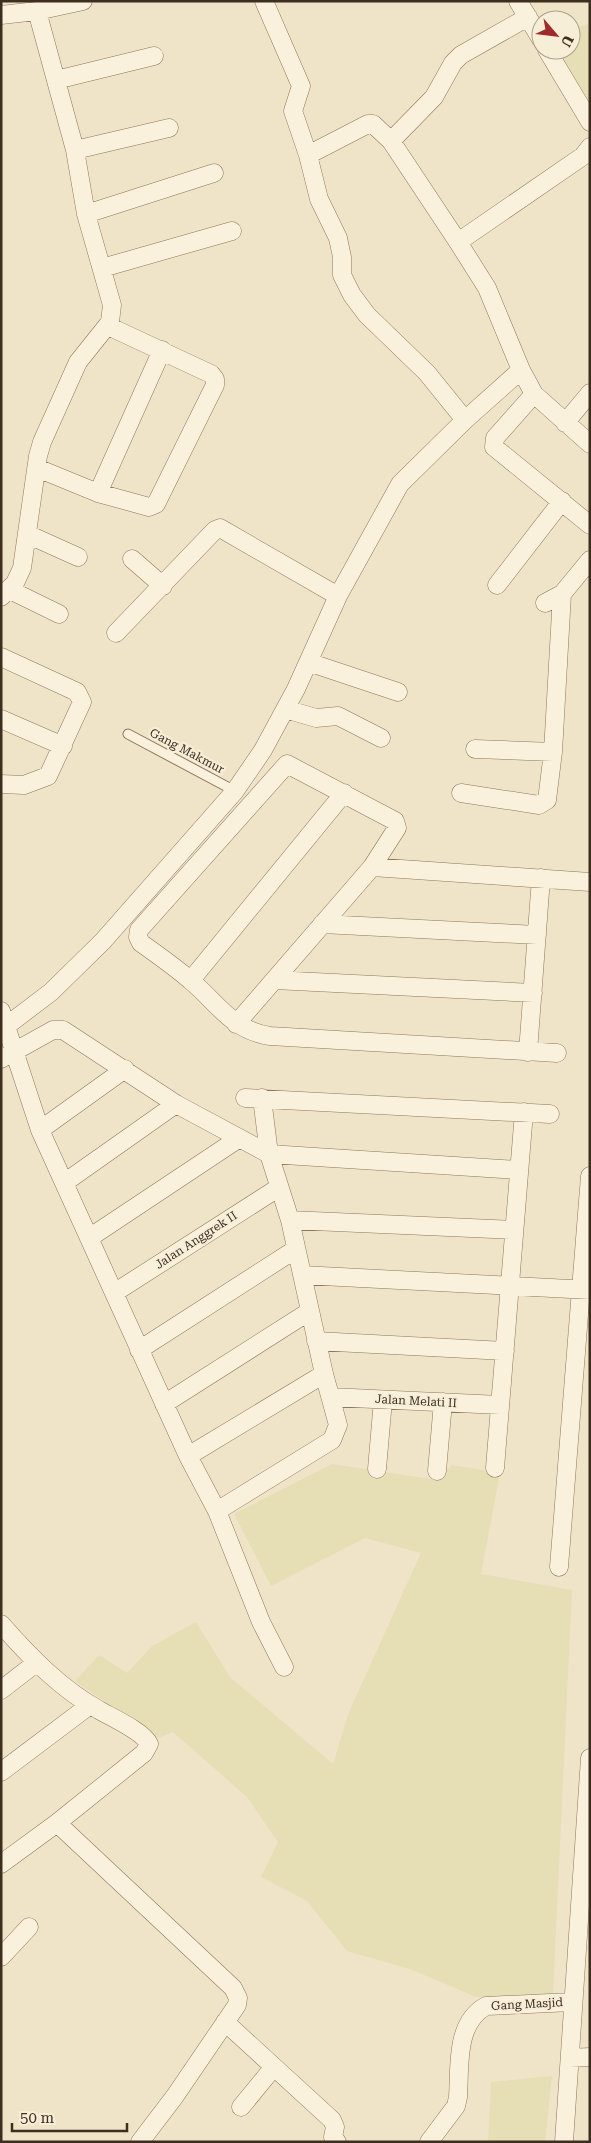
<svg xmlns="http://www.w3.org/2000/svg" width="591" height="2143" font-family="'Roboto Serif',serif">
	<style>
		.farmland { fill: #e6deb5 }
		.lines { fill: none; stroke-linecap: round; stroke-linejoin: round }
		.lane-casing { stroke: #8d765c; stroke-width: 11 }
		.street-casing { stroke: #8d765c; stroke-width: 19 }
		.lane { stroke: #faf1dc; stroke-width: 9 }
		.street { stroke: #faf1dc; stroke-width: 18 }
		.labels { text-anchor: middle; stroke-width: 4.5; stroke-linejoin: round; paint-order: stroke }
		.street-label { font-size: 12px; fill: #3d2e20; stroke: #f7eed8 }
	</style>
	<rect width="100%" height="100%" fill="#f0e4c8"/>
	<path class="farmland" d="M590,23v78l-6,4 -30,-55h17v-20z
		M332,1464l104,16 16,-15 48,8 -19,101 91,16 -19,404 -77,3 -66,-28 -63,-18 -40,-50 -46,-24 17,-35 -31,-45 -74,-65 -15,6 -83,-57 24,-26 28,18 25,-27 44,-24 34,55 103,87 16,-52 72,-159 -56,-15 -94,48 -37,-72z
		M552,2076l-7,66h-57l3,-60z"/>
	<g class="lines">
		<defs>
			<path id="lane" d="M128,734l107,57"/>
			<path id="street" d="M264,1l37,85 -8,25 15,44 11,44 19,39 4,19v18l10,20 15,20 60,58 38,47
				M518,1l23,38
				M1,15l36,-4 46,-10
				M547,50l43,72
				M56,80l98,-24
				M391,141l43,-44 19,-34 8,-8 67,-38
				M590,147l-7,9 -125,86 29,46 34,82 13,24 56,50
				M75,150l94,-22
				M308,155l60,-31h5l18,17 67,101
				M86,214l128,-41
				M102,268l130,-37
				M534,394l-39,44 -1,9 96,78
				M565,423l25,-30
				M37,468l61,25 51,14 7,-3 59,-119v-6l-4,-5 -103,-48
				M98,493l64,-143
				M27,534l51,23
				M132,559l31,27
				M497,585l65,-84
				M10,590l49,24
				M1,597l14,-14 7,-15 16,-112 4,-14 36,-80 32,-40 2,-17 -26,-91 -11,-64 -38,-139
				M545,603l17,-9 28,-34
				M116,633l99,-103 5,-2 118,68
				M1,657l76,35 5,10 -34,74 -24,9 -23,-1
				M308,662l90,30
				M285,709l31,9 22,-2 43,22
				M1,719l62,27
				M475,749l78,3
				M461,793l78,12 8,-5 6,-48 9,-158
				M372,867l218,15
				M322,924l215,11
				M191,980l153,-187
				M274,980l259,13
				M1,1011l39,119 148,326 29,55 44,111 23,45
				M236,1024l136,-157 25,-39 -2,-7 -108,-57 -148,166 -1,7 3,6c17,12 34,24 49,37 28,23 41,50 80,56l287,17
				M1,1030l50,-38 52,-51 132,-150 28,-41 33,-61 42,-93 62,-112 65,-64 56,-50
				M528,1052l13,-174
				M1,1059l52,-29h10l113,74 93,50 250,16
				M245,1098l305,16
				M40,1130l85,-61
				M64,1183l112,-79
				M290,1220l224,10
				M89,1238l149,-99
				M302,1275l288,15
				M114,1293l164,-105
				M316,1341l189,10
				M139,1350l157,-101
				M331,1397l169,8
				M164,1404l146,-93
				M188,1456l136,-82
				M495,1468l29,-356
				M377,1469l6,-69
				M437,1471l6,-69
				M217,1511l115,-71 6,-15 -14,-51 -34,-154 -21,-66 -7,-56
				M559,1567l31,-391
				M1,1624c29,33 60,65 98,86 12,7 45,22 50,34l-5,9 -87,70 -56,41
				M1,1690l35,-27
				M1,1772l89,-67
				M57,1823l176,165 5,10 -1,7 -62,91 -35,46
				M1,1957l28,-30
				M225,2022l107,98 3,7 -2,10 4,5
				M570,2058l20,-1
				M241,2107l32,-39
				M429,2142l27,-36 2,-9c2,-30 -3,-74 28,-91l86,-4
				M564,2142l26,-384"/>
		</defs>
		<use href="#lane" class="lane-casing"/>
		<use href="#street" class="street-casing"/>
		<use href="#lane" class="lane"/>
		<use href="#street" class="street"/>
	</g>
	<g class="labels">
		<g class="street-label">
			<text transform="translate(187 751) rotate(28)" y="4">Gang Makmur</text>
			<text transform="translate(196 1240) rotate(-33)" y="4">Jalan Anggrek II</text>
			<text transform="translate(416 1401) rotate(3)" y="4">Jalan Melati II</text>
			<text transform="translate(527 2004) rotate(-3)" y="4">Gang Masjid</text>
		</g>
	</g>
	<rect width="591" height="2143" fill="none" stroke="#3d2e20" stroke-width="5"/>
	<g transform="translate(556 35) rotate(118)"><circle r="24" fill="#f7eed8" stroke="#ada18e"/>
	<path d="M0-4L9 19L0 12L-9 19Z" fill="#9e2a2b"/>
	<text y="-8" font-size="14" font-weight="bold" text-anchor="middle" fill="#3d2e20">U</text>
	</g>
	<path d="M12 2123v8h115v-8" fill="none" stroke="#3d2e20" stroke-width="2.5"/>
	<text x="20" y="2123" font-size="15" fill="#3d2e20" stroke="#f7eed8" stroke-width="4" paint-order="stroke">50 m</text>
</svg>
